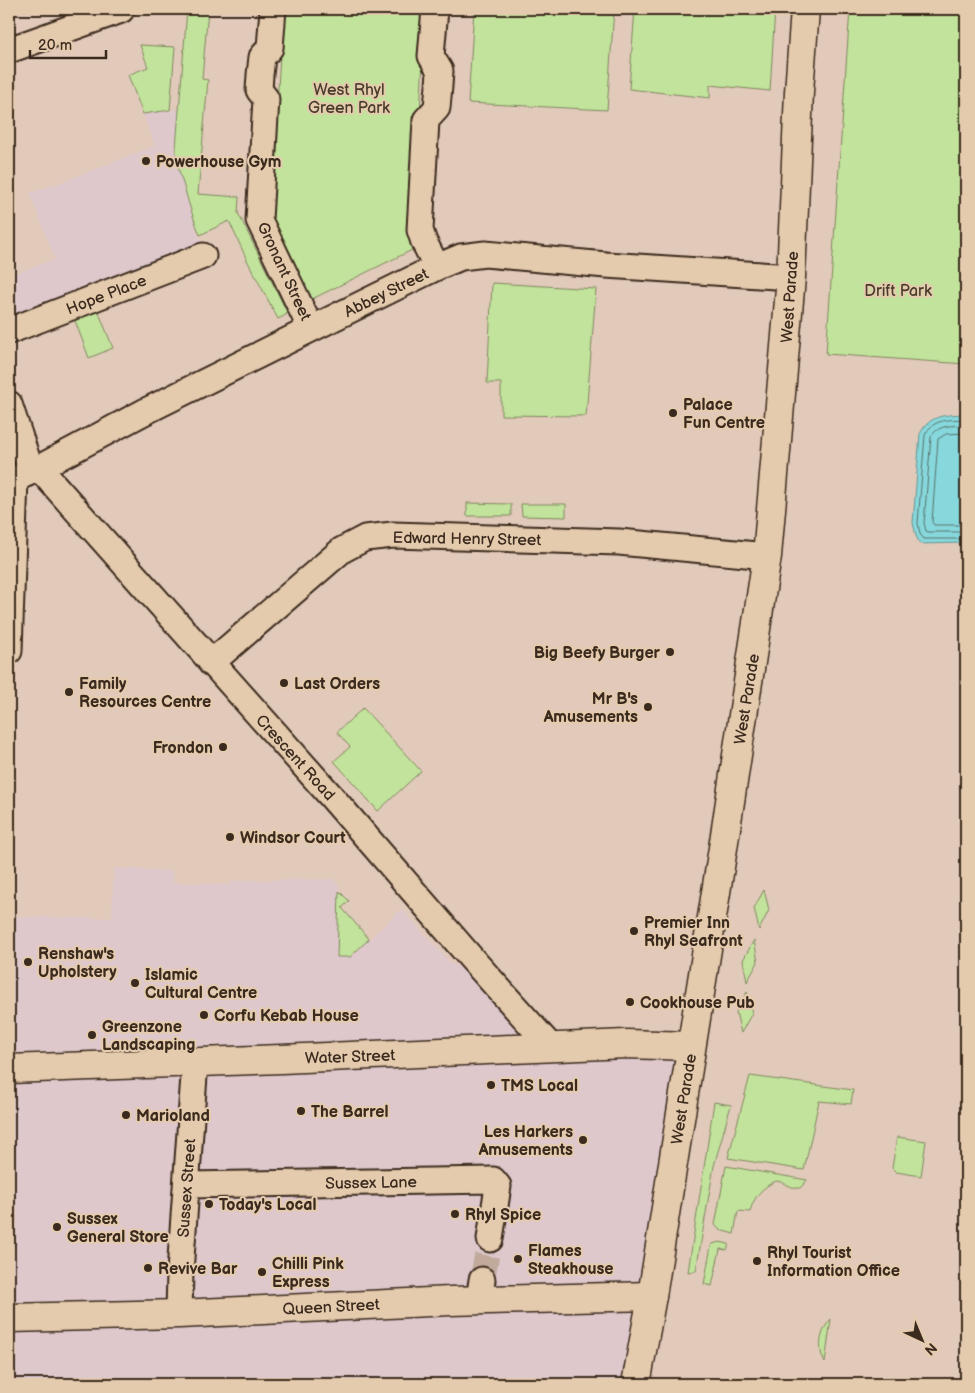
<svg xmlns="http://www.w3.org/2000/svg" width="975" height="1393" font-family="'Balsamiq Sans',sans-serif">
	<style>
		.built { fill: #dec8cc }
		.green { fill: #c2e39c; stroke: #7e865d }
		.water { fill: #86d8dc; stroke: #689290 }
		.lines { fill: none; stroke-linecap: round; stroke-linejoin: round }
		.shore { stroke: #59706a; stroke-width: 1 }
		.minor-tunnel { stroke: #c1aa9c; stroke-width: 25; stroke-dasharray: 25 12; stroke-linecap: butt }
		.minor-casing { stroke: #3b2a1e; stroke-width: 29 }
		.tertiary-casing { stroke: #3b2a1e; stroke-width: 31 }
		.secondary-casing { stroke: #3b2a1e; stroke-width: 31 }
		.minor { stroke: #e5cbad; stroke-width: 25 }
		.tertiary { stroke: #e5cbad; stroke-width: 28 }
		.secondary { stroke: #e5cbad; stroke-width: 28 }
		.poi-dot { fill: #3b2a1e; stroke: #e5cbad; stroke-width: 2 }
		.labels { text-anchor: middle; stroke-width: 4; stroke-linejoin: round; paint-order: stroke }
		.park-label { font-size: 16px; fill: #483c2b; stroke: #e5cbad }
		.poi-label { font-size: 16px; font-weight: bold; fill: #3b2a1e; stroke: #e5cbad; text-anchor: start }
		.street-label { font-size: 16px; fill: #3b2a1e; stroke: #e5cbad }
	</style>
	<rect width="100%" height="100%" fill="#e2cabb"/>
	<filter id="ink" filterUnits="userSpaceOnUse"><feTurbulence type="fractalNoise" baseFrequency=".02" numOctaves="2"/><feDisplacementMap in="SourceGraphic" scale="10" xChannelSelector="R" yChannelSelector="G"/><feConvolveMatrix kernelMatrix="1 2 1 2 8 2 1 2 1" color-interpolation-filters="sRGB"/></filter>
	<g filter="url(#ink)">
		<path class="built" d="M179,109l-3,50 15,53 13,37 -195,73v-46l46,-17 -25,-66 35,-12 90,-35 -12,-32z
			M114,868l58,3v11l58,3 1,-4 102,-2 6,7 -1,45 12,26 52,-48 50,56 29,5 70,77 140,-1 -64,338h-618v-469l5,2 98,1z"/>
		<path class="green" d="M187,9h21l-6,70 6,1 -10,114 41,3 -1,16 49,99 -1,3 -8,4 -30,-57 -19,-41 -29,14c-6,-15 -11,-30 -15,-45 -4,-14 -10,-27 -9,-42z
			M283,9h143l-14,241 -100,49 -40,-74 -2,-12z
			M474,9h140l-7,101 -139,-7z
			M635,9h140l-5,82 -60,-6v13l-81,-9z
			M850,9h116v355l-140,-10z
			M140,45l35,2 -5,63 -27,4 -15,-39 20,-8z
			M492,283l104,6 -10,127 -85,-1v-32h-14z
			M97,308l16,40 -24,10 -15,-40z
			M467,503l44,1v12h-44z
			M521,504h45v13l-44,-1z
			M363,708l58,63 -43,40 -44,-50 16,-14 -13,-15z
			M764,890l5,20 -10,20 -5,-22z
			M339,891l10,10 -7,7 27,31 -19,18h-13z
			M754,940l4,22 -11,20 -4,-22z
			M747,992l5,21 -11,20 -5,-21z
			M750,1076l103,14 -2,14 -32,-3 -15,69 -76,-12z
			M714,1102l17,3 -17,61 -18,105 -8,1z
			M897,1137l29,4 -5,35 -25,-4 -4,-4z
			M726,1166l81,14 -3,4 -4,4c-9,1 -15,-6 -24,-7 -14,6 -23,17 -26,31l-12,-1 -4,23 -14,-4 -5,-5z
			M719,1242l10,2 -2,6 -7,-1 -8,37 -8,-2 7,-38 2,-2z
			M831,1319l-6,44c-8,-16 -5,-31 6,-44z"/>
		<path class="water" d="M966,414v129l-46,1 -4,-8 -3,-13 7,-89c10,-20 26,-19 46,-20z"/>
		<g class="lines">
			<path class="shore" d="M966,419c-16,1 -33,-1 -41,16l-7,88 2,11 4,5h42
				M966,425c-13,1 -28,-1 -35,12l-7,86 2,8 2,1h38
				M966,433l-20,1 -8,5 -6,83 2,3h32"/>
			<path class="minor-tunnel" d="M482,1280l8,-41"/>
			<defs>
				<path id="minor" d="M273,9l-3,39 -8,9 -2,18 -1,15 7,9 -7,121 52,109
					M435,9l-4,47 9,15 -1,15 -2,22 -11,12 -6,110 4,12 13,25
					M9,50l112,-40
					M9,331l194,-75
					M9,404l22,67
					M39,468l291,327 142,164 79,88
					M9,480l6,-1 24,-11 105,-56 167,-83 126,-62 24,-10 24,-3 121,11 185,12
					M9,651l6,-172
					M211,663l131,-113 23,-12 28,-3 226,7 148,14
					M187,1185l306,-5 5,6 -8,53
					M479,1300l3,-20
					M179,1314l1,-42 15,-210"/>
				<path id="tertiary" d="M9,1069l272,-10 345,-15 65,2
					M9,1318l170,-4 271,-13 202,-5"/>
				<path id="secondary" d="M636,1384l16,-88 71,-448 44,-292 24,-279 8,-185 6,-83"/>
			</defs>
			<use href="#minor" class="minor-casing"/>
			<use href="#tertiary" class="tertiary-casing"/>
			<use href="#secondary" class="secondary-casing"/>
			<use href="#minor" class="minor"/>
			<use href="#tertiary" class="tertiary"/>
			<use href="#secondary" class="secondary"/>
		</g>
	</g>
	<g class="poi-dot">
		<circle cx="146" cy="161" r="5"/>
		<circle cx="673" cy="413" r="5"/>
		<circle cx="670" cy="652" r="5"/>
		<circle cx="284" cy="683" r="5"/>
		<circle cx="69" cy="692" r="5"/>
		<circle cx="648" cy="707" r="5"/>
		<circle cx="223" cy="747" r="5"/>
		<circle cx="230" cy="837" r="5"/>
		<circle cx="634" cy="931" r="5"/>
		<circle cx="28" cy="962" r="5"/>
		<circle cx="135" cy="983" r="5"/>
		<circle cx="630" cy="1002" r="5"/>
		<circle cx="204" cy="1015" r="5"/>
		<circle cx="92" cy="1035" r="5"/>
		<circle cx="491" cy="1085" r="5"/>
		<circle cx="301" cy="1111" r="5"/>
		<circle cx="126" cy="1115" r="5"/>
		<circle cx="583" cy="1140" r="5"/>
		<circle cx="209" cy="1204" r="5"/>
		<circle cx="455" cy="1214" r="5"/>
		<circle cx="57" cy="1227" r="5"/>
		<circle cx="518" cy="1259" r="5"/>
		<circle cx="757" cy="1261" r="5"/>
		<circle cx="148" cy="1268" r="5"/>
		<circle cx="262" cy="1272" r="5"/>
	</g>
	<g class="labels">
		<g class="park-label">
			<text x="349" y="95">West Rhyl<tspan x="349" dy="18">Green Park</tspan></text>
			<text x="898" y="296">Drift Park</text>
		</g>
		<g class="poi-label">
			<text x="156" y="167">Powerhouse Gym</text>
			<text x="683" y="410">Palace<tspan x="683" dy="18">Fun Centre</tspan></text>
			<text x="660" y="658" text-anchor="end">Big Beefy Burger</text>
			<text x="79" y="689">Family<tspan x="79" dy="18">Resources Centre</tspan></text>
			<text x="294" y="689">Last Orders</text>
			<text x="638" y="704" text-anchor="end">Mr B's<tspan x="638" dy="18">Amusements</tspan></text>
			<text x="213" y="753" text-anchor="end">Frondon</text>
			<text x="240" y="843">Windsor Court</text>
			<text x="644" y="928">Premier Inn<tspan x="644" dy="18">Rhyl Seafront</tspan></text>
			<text x="38" y="959">Renshaw's<tspan x="38" dy="18">Upholstery</tspan></text>
			<text x="145" y="980">Islamic<tspan x="145" dy="18">Cultural Centre</tspan></text>
			<text x="640" y="1008">Cookhouse Pub</text>
			<text x="214" y="1021">Corfu Kebab House</text>
			<text x="102" y="1032">Greenzone<tspan x="102" dy="18">Landscaping</tspan></text>
			<text x="501" y="1091">TMS Local</text>
			<text x="311" y="1117">The Barrel</text>
			<text x="136" y="1121">Marioland</text>
			<text x="573" y="1137" text-anchor="end">Les Harkers<tspan x="573" dy="18">Amusements</tspan></text>
			<text x="219" y="1210">Today's Local</text>
			<text x="465" y="1220">Rhyl Spice</text>
			<text x="67" y="1224">Sussex<tspan x="67" dy="18">General Store</tspan></text>
			<text x="528" y="1256">Flames<tspan x="528" dy="18">Steakhouse</tspan></text>
			<text x="767" y="1258">Rhyl Tourist<tspan x="767" dy="18">Information Office</tspan></text>
			<text x="272" y="1269">Chilli Pink<tspan x="272" dy="18">Express</tspan></text>
			<text x="158" y="1274">Revive Bar</text>
		</g>
		<g class="street-label">
			<text transform="translate(285 271) rotate(65)" y="6">Gronant Street</text>
			<text transform="translate(386 292) rotate(-26)" y="6">Abbey Street</text>
			<text transform="translate(106 294) rotate(-21)" y="6">Hope Place</text>
			<text transform="translate(789 297) rotate(-86)" y="6">West Parade</text>
			<text transform="translate(467 538) rotate(1)" y="6">Edward Henry Street</text>
			<text transform="translate(746 699) rotate(-81)" y="6">West Parade</text>
			<text transform="translate(296 757) rotate(48)" y="6">Crescent Road</text>
			<text transform="translate(350 1056) rotate(-2)" y="6">Water Street</text>
			<text transform="translate(683 1099) rotate(-81)" y="6">West Parade</text>
			<text transform="translate(371 1182) rotate(-1)" y="6">Sussex Lane</text>
			<text transform="translate(186 1188) rotate(-86)" y="6">Sussex Street</text>
			<text transform="translate(331 1306) rotate(-3)" y="6">Queen Street</text>
		</g>
	</g>
	<rect width="975" height="1393" fill="none" stroke="#e5cbad" stroke-width="30"/>
	<rect x="15" y="15" width="945" height="1363" fill="none" stroke="#3b2a1e" stroke-width="2" filter="url(#ink)"/>
	<g transform="translate(922 1340) rotate(136)" stroke="#e5cbad" stroke-width="4" paint-order="stroke">
	<path d="M0-4L9 19L0 12L-9 19Z" fill="#3b2a1e"/>
	<text y="-8" font-size="14" font-weight="bold" text-anchor="middle" fill="#3b2a1e">N</text>
	</g>
	<path d="M30 50v8h76v-8" fill="none" stroke="#3b2a1e" stroke-width="2.5"/>
	<text x="38" y="50" font-size="15" fill="#3b2a1e" stroke="#e5cbad" stroke-width="4" paint-order="stroke">20 m</text>
</svg>
